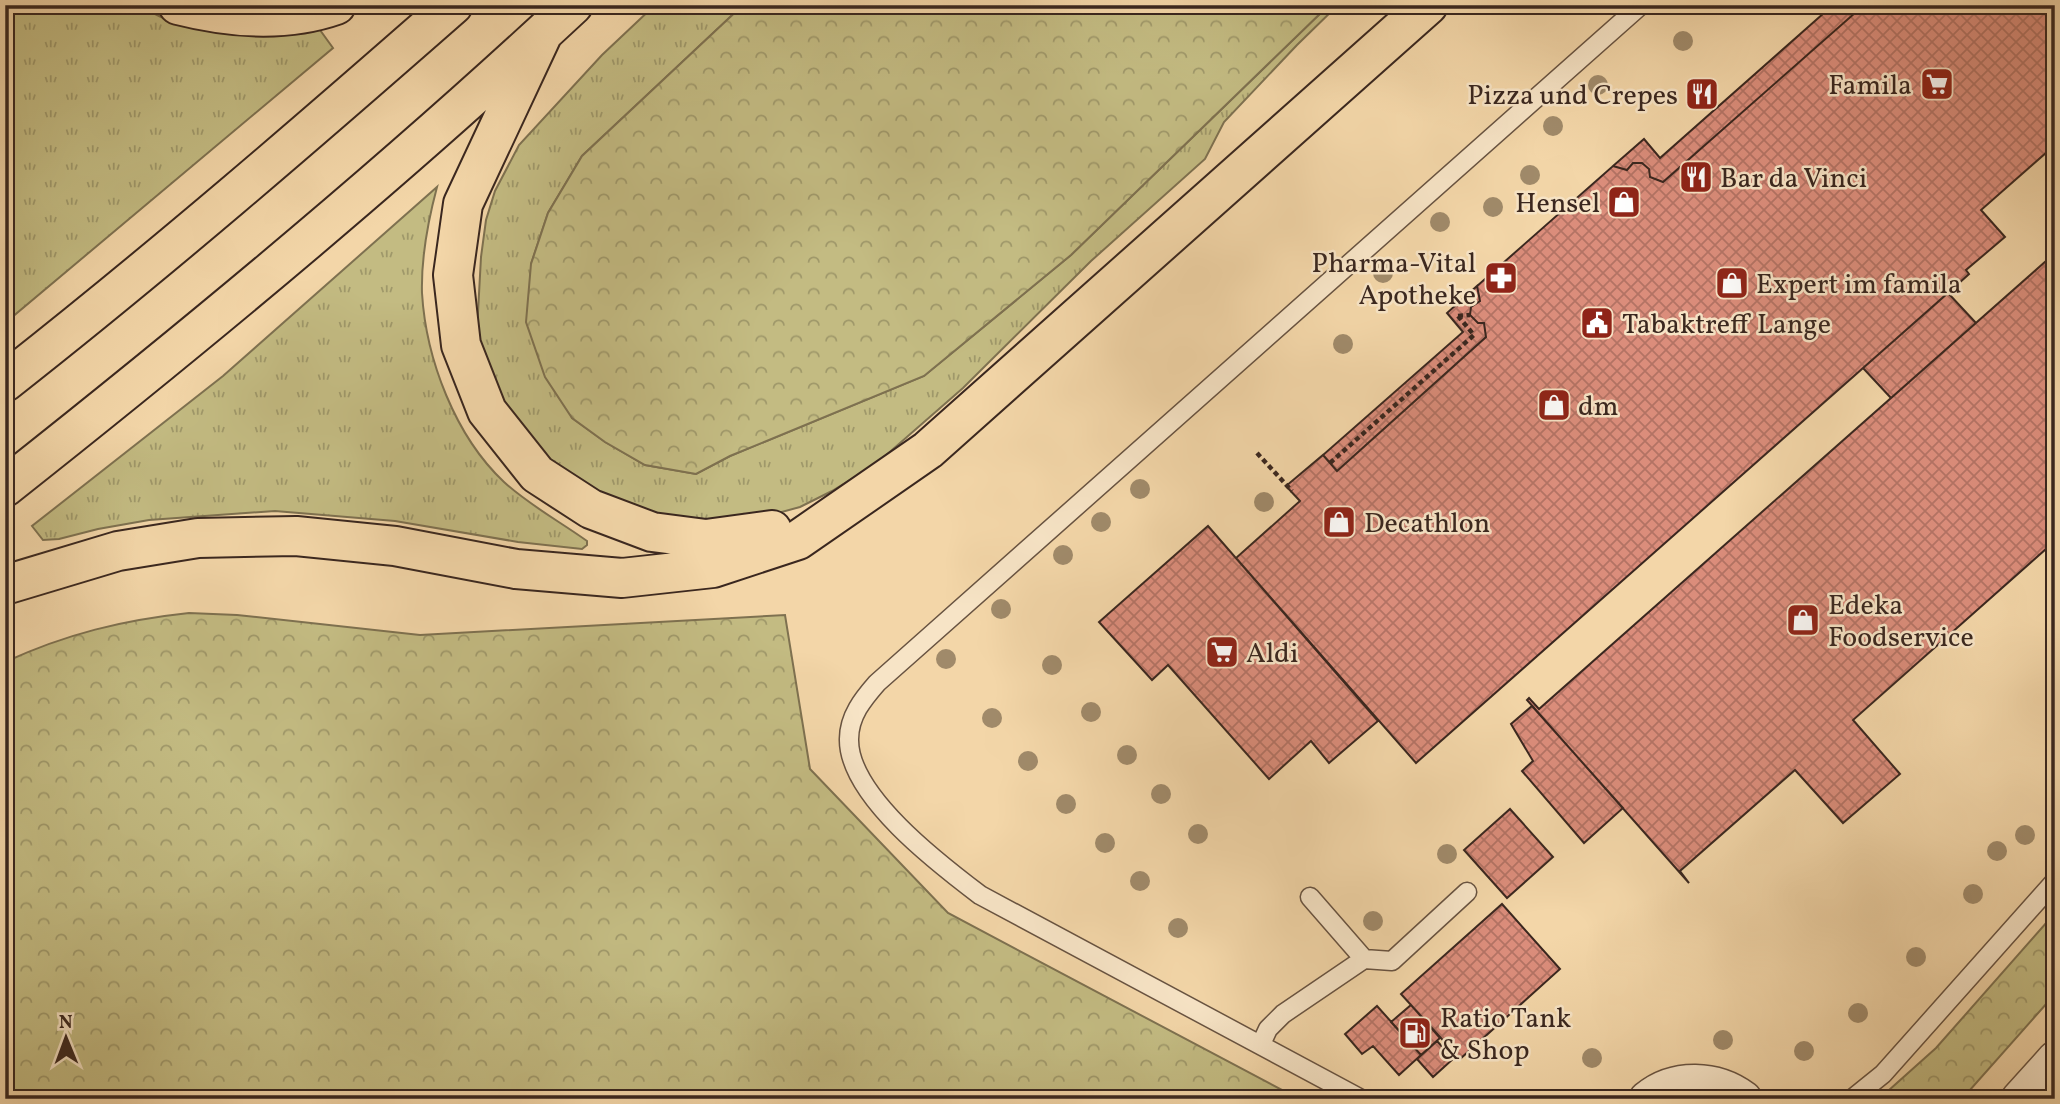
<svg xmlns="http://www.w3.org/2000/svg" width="2060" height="1104" font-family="Vollkorn,serif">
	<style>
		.grass { fill: url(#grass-tufts); stroke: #7e7150; stroke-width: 2 }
		.forest { fill: url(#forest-crowns); stroke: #7e7150; stroke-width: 2 }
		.building { fill: url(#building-cross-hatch); stroke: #3a271f; stroke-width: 2 }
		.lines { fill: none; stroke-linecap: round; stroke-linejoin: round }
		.service-casing { stroke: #685341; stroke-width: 21 }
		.minor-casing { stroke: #685341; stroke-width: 38 }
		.motorway-casing { stroke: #3a271f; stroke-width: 42 }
		.path { stroke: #3a271f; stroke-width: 4.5; stroke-dasharray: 5 3.5; stroke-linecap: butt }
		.service { stroke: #f7e4c6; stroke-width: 18 }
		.minor { stroke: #f7e4c6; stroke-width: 35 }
		.motorway { stroke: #f3d6a8; stroke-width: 38 }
		.tree { fill: #a08a6a }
		.labels { text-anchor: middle; stroke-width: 5; stroke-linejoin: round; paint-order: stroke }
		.poi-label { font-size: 28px; fill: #3a271f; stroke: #f7e4c6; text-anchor: start }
	</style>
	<defs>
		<pattern id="grass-tufts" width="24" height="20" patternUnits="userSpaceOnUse" patternTransform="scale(1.75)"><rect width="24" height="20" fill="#c3bb82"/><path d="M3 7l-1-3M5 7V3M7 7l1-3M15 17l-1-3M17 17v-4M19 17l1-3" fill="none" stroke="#9f986a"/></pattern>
		<pattern id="forest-crowns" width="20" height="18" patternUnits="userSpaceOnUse" patternTransform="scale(1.75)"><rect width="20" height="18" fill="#c3bb82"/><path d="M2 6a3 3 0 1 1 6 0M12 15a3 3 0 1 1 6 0" fill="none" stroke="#9f986a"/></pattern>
		<pattern id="building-cross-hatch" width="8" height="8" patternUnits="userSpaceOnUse" patternTransform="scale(1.75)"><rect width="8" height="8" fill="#db8d7b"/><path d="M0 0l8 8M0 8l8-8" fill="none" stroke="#b37364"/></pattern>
	</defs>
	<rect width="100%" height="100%" fill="#f3d6a8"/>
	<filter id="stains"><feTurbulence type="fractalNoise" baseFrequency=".00286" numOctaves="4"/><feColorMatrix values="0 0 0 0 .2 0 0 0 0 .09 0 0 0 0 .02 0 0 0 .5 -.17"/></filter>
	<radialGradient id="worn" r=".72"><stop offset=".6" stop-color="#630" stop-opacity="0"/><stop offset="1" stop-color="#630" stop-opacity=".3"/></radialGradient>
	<path class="grass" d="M5,5h132l24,12 26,8 81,10 52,-5 13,18 -328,275z
		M655,5h88l-161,151 -34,57 -17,51 41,154 33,24 40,23 51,9 34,-18 194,-80 147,-121 258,-250h9l-41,40 -73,77 -19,37 -114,102 -128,127 -87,76 -44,27 -32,16 -33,9 -58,7 -72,-13 -39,-17 -40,-26 -19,-18 -30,-38 -19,-35 -13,-45 4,-74 5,-37 9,-29 24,-46 83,-90z
		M437,187c-9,34 -16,71 -15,106 4,66 33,143 82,189 25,23 55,39 83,59v4l-5,4 -64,-7 -123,-21 -120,-10 -126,9 -51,9 -39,10 -16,1 -11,-14 191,-150z"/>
	<path class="forest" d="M743,5h586l-258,250 -147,121 -194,80 -34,18 -51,-9 -40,-23 -33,-24 -27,-41 -19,-55 5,-58 17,-51 34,-57z
		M189,613l48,2 183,20 365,-20 25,154 138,144 351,186h-1294v-437c61,-28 118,-42 184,-49z
		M2055,913v81l-93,105h-83l57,-51z"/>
	<path class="building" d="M1833,5h31l-201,177 -13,-5 -1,-8 -7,-6h-9l-6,7 -14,-4 31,-27 16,19z
		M1864,5h191v140l-74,65 24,27 -39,33 3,4 -21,19 -532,470 -180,-205 64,-57 -14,-15 37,-31 14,16 149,-134 -2,-14h-6l-8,-8 1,-8 9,-6 -3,-15 136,-120 14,4 6,-7h9l7,6 1,8 13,5z
		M2055,253v288l-202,179 47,54 -57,49 -48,-53 -115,101 9,12 -162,-183 2,-2 10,11z
		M1477,286l3,15 -9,6 -1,8 8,8h6l2,14 -149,134 -14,-16 140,-123 -16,-19z
		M1948,293l28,30 -85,75 -28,-30z
		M1208,526l170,195 -49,42 -18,-22 -42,38 -101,-114 -16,15 -53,-58z
		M1532,706l91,102 -39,35 -62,-72 11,-10 -22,-37z
		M1510,809l43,48 -46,41 -43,-48z
		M1502,904l58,65 -100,90 -59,-65z
		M1411,1005l29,33 -19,17 -30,-33z
		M1377,1006l44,49 -22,20 -26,-29 -11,8 -17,-20z
		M1437,1041l16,18 -20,18 -16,-18z"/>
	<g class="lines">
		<defs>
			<path id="service" d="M1310,897l54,62
				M1261,1044l7,-15 15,-15 81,-55 28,2 75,-69
				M1361,1099l-381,-204c-41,-31 -132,-100 -131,-156 0,-23 14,-40 28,-56l764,-678
				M1852,1099l31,-25 172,-193"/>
			<path id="minor" d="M1647,1099c28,-23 69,-21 97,0
				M2019,1099l36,-40"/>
			<path id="motorway" d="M178,5c51,13 107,18 158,0
				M543,33l-80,171 -10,71 8,70 26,66 50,63 54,35 61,23 54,7 66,-9
				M5,382c154,-121 301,-248 448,-377
				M5,487c195,-154 387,-313 568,-482
				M5,585l113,-34 80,-13 98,-2 99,10 121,23 106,9 91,-10 85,-28 130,-90 500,-445"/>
		</defs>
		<use href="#service" class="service-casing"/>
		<use href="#minor" class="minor-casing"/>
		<use href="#motorway" class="motorway-casing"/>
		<path class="path" d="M1458,316l12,-1
			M1257,453l35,38
			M1330,463l144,-128 -16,-19"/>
		<use href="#service" class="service"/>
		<use href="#minor" class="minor"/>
		<use href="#motorway" class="motorway"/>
	</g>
	<g class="tree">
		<circle cx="1683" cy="41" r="10"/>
		<circle cx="1598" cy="85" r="10"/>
		<circle cx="1553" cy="126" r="10"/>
		<circle cx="1530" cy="175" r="10"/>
		<circle cx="1493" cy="207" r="10"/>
		<circle cx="1440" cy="222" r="10"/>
		<circle cx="1383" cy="273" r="10"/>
		<circle cx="1343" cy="344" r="10"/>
		<circle cx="1140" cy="489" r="10"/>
		<circle cx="1264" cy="502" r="10"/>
		<circle cx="1101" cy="522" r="10"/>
		<circle cx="1063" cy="555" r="10"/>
		<circle cx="1001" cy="609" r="10"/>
		<circle cx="946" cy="659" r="10"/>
		<circle cx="1052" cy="665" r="10"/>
		<circle cx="1091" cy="712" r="10"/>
		<circle cx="992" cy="718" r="10"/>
		<circle cx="1127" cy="755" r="10"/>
		<circle cx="1028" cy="761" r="10"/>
		<circle cx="1161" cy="794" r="10"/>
		<circle cx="1066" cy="804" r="10"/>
		<circle cx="1198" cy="834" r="10"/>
		<circle cx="2025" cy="835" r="10"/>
		<circle cx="1105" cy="843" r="10"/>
		<circle cx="1997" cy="851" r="10"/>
		<circle cx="1447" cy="854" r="10"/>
		<circle cx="1140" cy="881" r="10"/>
		<circle cx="1973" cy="894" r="10"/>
		<circle cx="1373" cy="921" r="10"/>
		<circle cx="1178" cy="928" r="10"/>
		<circle cx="1916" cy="957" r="10"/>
		<circle cx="1858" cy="1013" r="10"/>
		<circle cx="1723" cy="1040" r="10"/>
		<circle cx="1804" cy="1051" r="10"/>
		<circle cx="1592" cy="1058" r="10"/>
	</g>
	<defs>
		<symbol id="supermarket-square" viewBox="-11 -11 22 22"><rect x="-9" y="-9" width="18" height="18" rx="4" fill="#8f2418" stroke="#f7e4c6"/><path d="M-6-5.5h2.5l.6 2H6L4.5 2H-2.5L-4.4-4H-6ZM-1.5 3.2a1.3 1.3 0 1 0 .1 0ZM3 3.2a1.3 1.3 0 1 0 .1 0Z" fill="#fff"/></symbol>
		<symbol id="restaurant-square" viewBox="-11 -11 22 22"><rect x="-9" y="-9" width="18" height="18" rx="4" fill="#8f2418" stroke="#f7e4c6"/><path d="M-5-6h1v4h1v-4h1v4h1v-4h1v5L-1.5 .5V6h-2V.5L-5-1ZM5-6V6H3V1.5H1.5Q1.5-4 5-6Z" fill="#fff"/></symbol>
		<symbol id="shop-square" viewBox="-11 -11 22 22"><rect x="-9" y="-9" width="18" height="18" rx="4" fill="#8f2418" stroke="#f7e4c6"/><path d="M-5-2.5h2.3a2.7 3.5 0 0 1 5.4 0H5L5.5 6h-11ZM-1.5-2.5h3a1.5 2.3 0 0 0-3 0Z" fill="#fff"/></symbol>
		<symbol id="pharmacy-square" viewBox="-11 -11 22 22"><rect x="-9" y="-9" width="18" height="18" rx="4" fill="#8f2418" stroke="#f7e4c6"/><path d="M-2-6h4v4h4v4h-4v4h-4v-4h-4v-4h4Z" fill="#fff"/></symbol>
		<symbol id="civic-square" viewBox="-11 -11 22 22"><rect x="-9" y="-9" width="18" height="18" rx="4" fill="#8f2418" stroke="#f7e4c6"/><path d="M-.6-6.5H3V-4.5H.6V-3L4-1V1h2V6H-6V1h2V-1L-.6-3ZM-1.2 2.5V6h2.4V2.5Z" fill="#fff"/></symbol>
		<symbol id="fuel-square" viewBox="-11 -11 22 22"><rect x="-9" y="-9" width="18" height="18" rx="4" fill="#8f2418" stroke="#f7e4c6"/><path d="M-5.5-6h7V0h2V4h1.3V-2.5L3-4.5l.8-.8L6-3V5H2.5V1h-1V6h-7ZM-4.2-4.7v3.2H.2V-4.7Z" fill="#fff"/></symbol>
	</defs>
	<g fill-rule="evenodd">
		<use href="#supermarket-square" x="1918" y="65" width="38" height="38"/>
		<use href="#restaurant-square" x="1683" y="75" width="38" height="38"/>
		<use href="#restaurant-square" x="1677" y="158" width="38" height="38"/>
		<use href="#shop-square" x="1605" y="183" width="38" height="38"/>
		<use href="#pharmacy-square" x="1482" y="259" width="38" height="38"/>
		<use href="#shop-square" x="1713" y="264" width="38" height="38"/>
		<use href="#civic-square" x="1578" y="304" width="38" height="38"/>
		<use href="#shop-square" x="1535" y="386" width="38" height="38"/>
		<use href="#shop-square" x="1320" y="503" width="38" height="38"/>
		<use href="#shop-square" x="1784" y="601" width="38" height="38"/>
		<use href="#supermarket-square" x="1203" y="633" width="38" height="38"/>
		<use href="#fuel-square" x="1396" y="1014" width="38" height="38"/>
	</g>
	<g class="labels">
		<g class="poi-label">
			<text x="1912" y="94" text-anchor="end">Famila</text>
			<text x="1678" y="104" text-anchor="end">Pizza und Crepes</text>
			<text x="1720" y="187">Bar da Vinci</text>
			<text x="1600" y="212" text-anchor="end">Hensel</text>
			<text x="1476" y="272" text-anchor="end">Pharma-Vital<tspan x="1476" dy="32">Apotheke</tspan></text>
			<text x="1756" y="293">Expert im famila</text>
			<text x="1622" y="333">Tabaktreff Lange</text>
			<text x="1578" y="415">dm</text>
			<text x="1364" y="532">Decathlon</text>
			<text x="1828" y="614">Edeka<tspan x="1828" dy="32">Foodservice</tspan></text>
			<text x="1246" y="662">Aldi</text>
			<text x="1440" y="1027">Ratio Tank<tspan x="1440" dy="32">&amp; Shop</tspan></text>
		</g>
	</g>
	<rect width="2060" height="1104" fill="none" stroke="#f3d6a8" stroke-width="28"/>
	<rect x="7" y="7" width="2046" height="1090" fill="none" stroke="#3a271f" stroke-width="3.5"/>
	<rect x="14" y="14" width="2032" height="1076" fill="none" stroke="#3a271f" stroke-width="2"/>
	<g transform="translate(66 1038) rotate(359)" stroke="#f7e4c6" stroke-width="5" paint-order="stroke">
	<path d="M0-5L12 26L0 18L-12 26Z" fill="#3a271f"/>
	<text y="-10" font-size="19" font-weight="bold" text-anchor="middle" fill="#3a271f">N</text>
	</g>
	<rect width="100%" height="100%" filter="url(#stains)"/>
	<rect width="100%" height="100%" fill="url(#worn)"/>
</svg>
